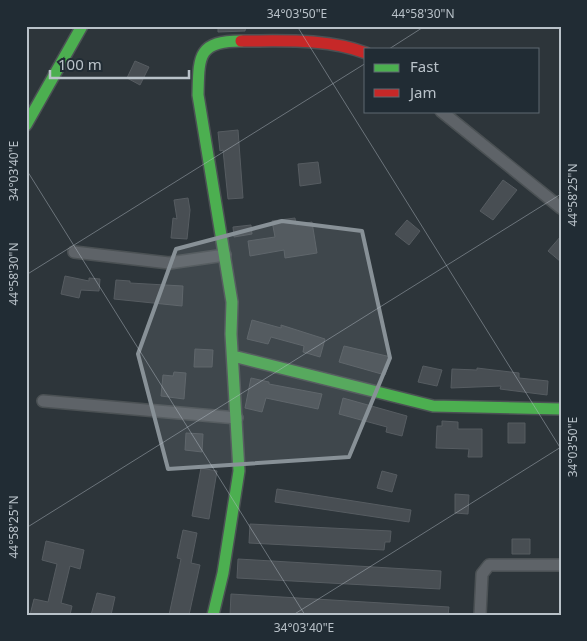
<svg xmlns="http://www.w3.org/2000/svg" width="587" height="641" font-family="'Noto Sans',sans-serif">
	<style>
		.building { fill: #484e53; stroke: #565c61 }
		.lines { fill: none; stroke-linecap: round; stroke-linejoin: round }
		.street-casing { stroke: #4b5154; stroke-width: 14 }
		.fast-casing { stroke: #4b5154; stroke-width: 14 }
		.jam-casing { stroke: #4b5154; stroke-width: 14 }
		.street { stroke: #5e6368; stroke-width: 11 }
		.fast { stroke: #4caf50; stroke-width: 11 }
		.jam { stroke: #c62828; stroke-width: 11 }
		.marked { fill: #889197; fill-opacity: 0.2; stroke: #889197; stroke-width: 4; stroke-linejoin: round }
		.ticks { fill: none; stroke: #b9c2c9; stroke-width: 1; stroke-opacity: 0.45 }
		.neatline { fill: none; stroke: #b9c2c9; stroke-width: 2 }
		.ticks-label { font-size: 12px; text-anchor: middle; fill: #b9c2c9 }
	</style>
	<rect width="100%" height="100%" fill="#2d353a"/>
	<path class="building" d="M218,26h28l-1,5 -27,1z
		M135,61l14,6 -9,18 -13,-7z
		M238,130l5,68 -15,1 -5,-49 -3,1 -2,-19z
		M318,162l3,21 -21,3 -2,-22z
		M503,180l14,10 -24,30 -13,-9z
		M188,198l2,12 -3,29 -16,-1 2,-20 4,1 -3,-19z
		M295,218l1,7 16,-3 5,31 -32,5 -1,-8 -34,6 -2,-15 27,-4 -3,-16z
		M407,220l13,11 -11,14 -14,-11z
		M251,225l1,9 -18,3 -1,-10z
		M561,236v26l-13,-11z
		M65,276l24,5v-3l11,1 -1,12 -18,-1 -2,8 -18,-4z
		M116,280l14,1v2l53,3 -1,20 -68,-7z
		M252,320l29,8v-3l44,14 -5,18 -17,-5 1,-6 -33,-9 -3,7 -21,-5z
		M344,346l47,11 -6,18 -46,-13z
		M195,349l18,1 -1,17h-18z
		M423,366l19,4 -5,16 -19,-4z
		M477,368l42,5v5l29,3 -1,14 -47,-6 1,-3 -50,2 1,-19 25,1z
		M174,372l12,1 -2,26 -23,-3 2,-21 10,1z
		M251,378l18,4v2l53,10 -4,15 -52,-11 -4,14 -17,-4z
		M343,398l64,18 -5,20 -16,-4 1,-5 -48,-13z
		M442,421l16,1v7h24v28h-14l1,-8 -33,-1 1,-22h5z
		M508,423h17v20h-17z
		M186,433l17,1 -1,18 -17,-2z
		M201,468l16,3 -8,48 -17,-3z
		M382,471l15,4 -5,17 -15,-4z
		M277,489l134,21 -2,12 -134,-20z
		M455,494l14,1 -1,19 -13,-1z
		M250,524l141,7 -1,11h-5l-1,8 -135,-7z
		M183,530l14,3 -6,30 9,2 -11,50h-20l12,-56 -4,-1z
		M512,539h18v15h-18z
		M46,541l38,9 -4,19 -10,-3 -9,37 11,3 -2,9h-40l4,-16 14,3 9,-38 -15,-4z
		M238,559l203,12 -1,18 -203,-11z
		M97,593l18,4 -4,18h-20z
		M231,594l218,13 -1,8h-218z"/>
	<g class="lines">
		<defs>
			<path id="street" d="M441,111l120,97
				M74,252l95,11 56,-8
				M43,401l194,17
				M480,615l2,-41 7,-9h72"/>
			<path id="fast" d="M26,125l56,-99
				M233,356l200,50 128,3
				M213,615l10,-42 16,-102 -8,-137 1,-32 -34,-207c1,-38 -1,-54 43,-54"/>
			<path id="jam" d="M241,41c41,0 86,-3 125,12"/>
		</defs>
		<use href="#street" class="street-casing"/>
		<use href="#fast" class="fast-casing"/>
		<use href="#jam" class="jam-casing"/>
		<use href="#street" class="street"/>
		<use href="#fast" class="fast"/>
		<use href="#jam" class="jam"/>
	</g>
	<path class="marked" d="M282,221l80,10 28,127 -41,99 -181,12 -30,-115 38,-105z"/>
	<path class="ticks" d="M297,26l264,423M389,49l36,-23M26,169l279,446M26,275l340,-212M26,528l535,-334M293,615l268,-168"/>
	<rect width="587" height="641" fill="none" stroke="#212c34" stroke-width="55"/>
	<rect x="364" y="48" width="175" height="65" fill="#212c34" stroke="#5e6870"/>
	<rect x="374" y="64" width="25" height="8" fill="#4caf50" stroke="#5e6870"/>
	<text x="410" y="72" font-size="15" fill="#b9c2c9">Fast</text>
	<rect x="374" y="89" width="25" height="8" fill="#c62828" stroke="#5e6870"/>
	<text x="410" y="98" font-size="15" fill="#b9c2c9">Jam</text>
	<path d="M50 70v8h139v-8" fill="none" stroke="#b9c2c9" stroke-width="2.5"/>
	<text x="58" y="70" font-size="15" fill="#b9c2c9" stroke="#212c34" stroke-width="4" paint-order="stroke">100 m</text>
	<rect x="28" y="28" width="532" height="586" class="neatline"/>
	<g class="ticks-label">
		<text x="297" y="18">34°03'50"E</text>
		<text x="423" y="18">44°58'30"N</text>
		<text transform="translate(14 171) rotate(-90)" y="4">34°03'40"E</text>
		<text transform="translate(573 195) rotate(-90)" y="4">44°58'25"N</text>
		<text transform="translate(14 274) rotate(-90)" y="4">44°58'30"N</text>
		<text transform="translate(573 447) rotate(-90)" y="4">34°03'50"E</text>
		<text transform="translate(14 527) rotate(-90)" y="4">44°58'25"N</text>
		<text x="304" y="632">34°03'40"E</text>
	</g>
</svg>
